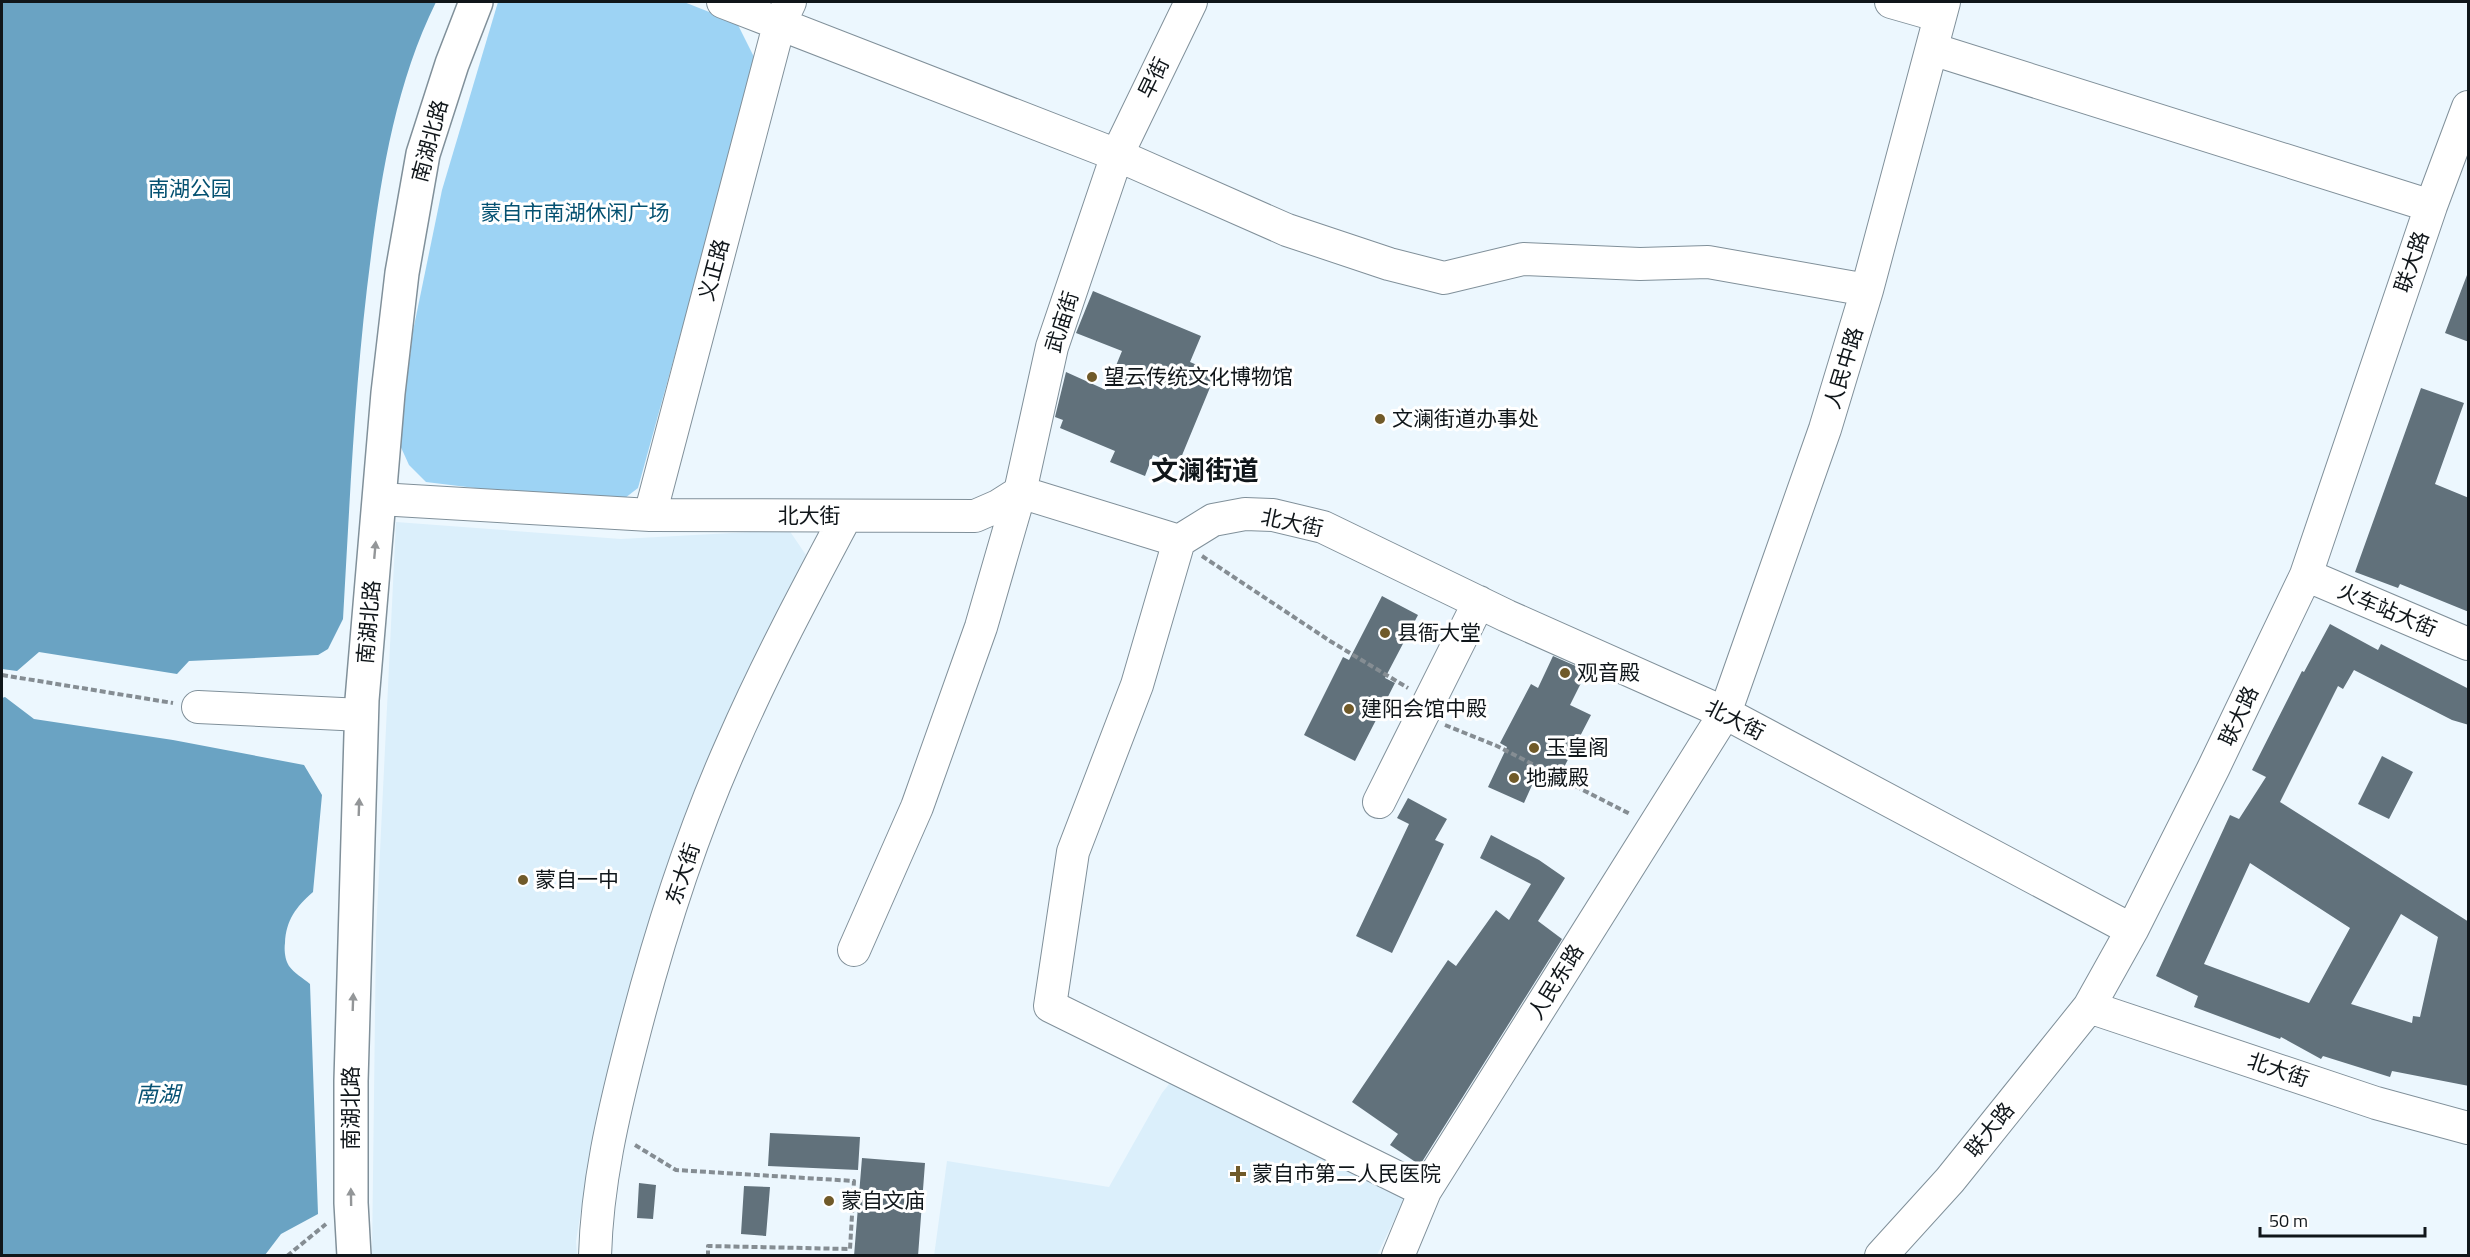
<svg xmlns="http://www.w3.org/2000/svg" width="2470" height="1257" font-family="'Titillium Web','Noto Sans SC',sans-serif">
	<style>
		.built { fill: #dbeffb }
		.green { fill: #9dd3f4 }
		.water { fill: #6aa3c3 }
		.building { fill: #61717b; fill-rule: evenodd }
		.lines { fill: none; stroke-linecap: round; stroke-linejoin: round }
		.minor-casing { stroke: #80909a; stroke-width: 34 }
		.major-casing { stroke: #80909a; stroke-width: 36 }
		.path { stroke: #858d93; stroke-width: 4; stroke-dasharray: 6 3; stroke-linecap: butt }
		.minor { stroke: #fff; stroke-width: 32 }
		.major { stroke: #fff; stroke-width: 33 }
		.oneway { fill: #939698 }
		.poi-dot { fill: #705a29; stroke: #fff; stroke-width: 2 }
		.labels { text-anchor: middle; stroke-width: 6; stroke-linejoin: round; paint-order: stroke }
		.street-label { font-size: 21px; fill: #10161a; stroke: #fff }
		.park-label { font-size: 21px; fill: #045171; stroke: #fff }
		.poi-label { font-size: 21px; fill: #10161a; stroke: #fff; text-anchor: start }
		.water-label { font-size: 22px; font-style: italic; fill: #075273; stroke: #fff }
		.district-label { font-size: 27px; font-weight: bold; fill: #10161a; stroke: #fff }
	</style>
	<rect width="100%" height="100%" fill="#ecf7fe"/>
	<path class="built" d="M396,522l225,17 168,-9 17,25 -68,138 -94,257 -46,159 -22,132 1,14 -205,1 4,-322z
		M1170,1083l236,113 -29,59 -443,1 13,-95 162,26 53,-94z"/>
	<path class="green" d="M498,2h186l53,21 19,38 -118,427 -22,17 -190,-23 -17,-17 -10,-22 14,-112 29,-141z"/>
	<path class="water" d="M2,2h434c-39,79 -54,167 -65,254 -16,121 -21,242 -28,363l-15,30 -10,6 -129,6 -12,13 -138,-22 -22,19 -15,-2z
		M5,697l29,22 139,21 131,25 18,30 -9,97c-17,15 -27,28 -28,51 -1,7 0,17 4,23 5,7 14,12 21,18l8,230 -37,20 -16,21h-263v-557z"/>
	<path class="building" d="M2467,275h2v67l-24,-9z
		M1093,291l108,45 -11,26 26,11 -38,92 -25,-10 -8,21 -35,-14 5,-11 -55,-23 3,-8 -8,-3 11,-45 40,18 16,-39 -46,-18z
		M2421,388l43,15 -29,81 34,14v114l-69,-28 -2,4 -43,-16z
		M1382,596l36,19 -33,63 10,5 -40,78 -51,-26 39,-78 6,3z
		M2330,624l48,26 3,-6 88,45v36l-17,-5 -98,-50 -11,19 -5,-3 -58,116 189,120v164l-77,-15 -2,6 -67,-21 -2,3 -40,-22 -1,2 -86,-32 4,-11 -42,-20 74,-161 9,4 27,-42 -14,-7 50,-99 2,1zM2250,863l100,65 -41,75 -105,-39zM2401,914l37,23 -18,80 -7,-1 -1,7 -61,-19z
		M1553,656l34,15 -17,34 21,10 -31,60 -19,-10 -17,38 -36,-16 19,-40 -7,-4 31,-59 7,4z
		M2382,756l31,16 -24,47 -31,-15z
		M1408,798l39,21 -12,21 9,4 -52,109 -36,-17 53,-112 -12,-6z
		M1491,835l48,25 26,18 -27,43 24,18 -142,226 -30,-20 8,-11 -46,-32 96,-142 8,6 40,-56 13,10 22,-36 -51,-26z
		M770,1133l90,4 -2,33 -90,-4z
		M862,1158l63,5 -7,93h-64z
		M639,1183l17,2 -3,34 -16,-1z
		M744,1186l26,1 -4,49 -25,-2z"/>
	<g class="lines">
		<defs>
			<path id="minor" d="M723,2l394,153 170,75 102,34 55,14 79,-19 117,5 68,-2 159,28
				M1891,2l49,14
				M1932,49l499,157
				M379,499l271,16 325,1 23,-10 22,-14 159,49 34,-21 32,-6 28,1 50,12 184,89 218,97 407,217
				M650,515l129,-490 11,-23
				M1179,541l-42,144 -64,167 -23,154 375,185
				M2306,575l162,69
				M198,707l164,8
				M1379,802l100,-200
				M854,950l63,-143 64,-180 39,-135 32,-145 65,-192 74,-153
				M2089,1007l287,96 92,25
				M595,1256c2,-72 18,-141 36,-211 26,-102 58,-205 101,-301 34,-78 74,-153 114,-228
				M1398,1256l27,-65 300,-478 100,-284 42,-139 77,-288
				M1881,1256l69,-76 139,-173 43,-77 82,-163 92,-192 125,-369 37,-99"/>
			<path id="major" d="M354,1256l-3,-53v-122l11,-381 26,-307 14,-120 21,-119 29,-90 24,-62"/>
		</defs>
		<use href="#minor" class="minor-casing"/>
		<use href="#major" class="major-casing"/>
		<path class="path" d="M1202,556l128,85 78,47
			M2,675l171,28
			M1445,725l52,21 133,68
			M635,1145l41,25 178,11 -4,68 -142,-3v10
			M287,1256l39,-32"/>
		<use href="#minor" class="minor"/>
		<use href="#major" class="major"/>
	</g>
	<defs><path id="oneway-solid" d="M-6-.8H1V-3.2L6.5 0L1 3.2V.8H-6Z" transform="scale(1.5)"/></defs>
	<g class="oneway">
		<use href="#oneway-solid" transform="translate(375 550) rotate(-85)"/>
		<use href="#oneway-solid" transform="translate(359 807) rotate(-88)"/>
		<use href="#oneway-solid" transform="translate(353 1002) rotate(-88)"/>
		<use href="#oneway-solid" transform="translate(351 1197) rotate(-91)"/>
	</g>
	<g class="poi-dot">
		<circle cx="1092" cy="377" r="6"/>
		<circle cx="1380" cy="419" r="6"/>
		<circle cx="1385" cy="633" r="6"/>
		<circle cx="1565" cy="673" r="6"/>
		<circle cx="1349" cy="709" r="6"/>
		<circle cx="1534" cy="748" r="6"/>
		<circle cx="1514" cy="778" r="6"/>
		<circle cx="523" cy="880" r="6"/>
		<path d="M1235 1165h6v6h6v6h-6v6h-6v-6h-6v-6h6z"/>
		<circle cx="829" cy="1201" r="6"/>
	</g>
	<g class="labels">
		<g class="street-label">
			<text transform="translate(1154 78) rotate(-64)" y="7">早街</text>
			<text transform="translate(430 141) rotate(-75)" y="7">南湖北路</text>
			<text transform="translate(2412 262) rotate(-71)" y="7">联大路</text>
			<text transform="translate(714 270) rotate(-75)" y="7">义正路</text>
			<text transform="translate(1062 322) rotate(-72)" y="7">武庙街</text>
			<text transform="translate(1844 368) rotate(-73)" y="7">人民中路</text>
			<text x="809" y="523">北大街</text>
			<text transform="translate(1292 523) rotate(12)" y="7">北大街</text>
			<text transform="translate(2387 610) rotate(23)" y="7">火车站大街</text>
			<text transform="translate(369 622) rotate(-85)" y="7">南湖北路</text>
			<text transform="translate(2239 716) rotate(-65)" y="7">联大路</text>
			<text transform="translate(1735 720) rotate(27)" y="7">北大街</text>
			<text transform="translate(683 874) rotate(-71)" y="7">东大街</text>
			<text transform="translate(1556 982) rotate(-58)" y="7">人民东路</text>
			<text transform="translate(2278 1070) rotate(19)" y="7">北大街</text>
			<text transform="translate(351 1108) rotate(-90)" y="7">南湖北路</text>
			<text transform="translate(1990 1130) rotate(-51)" y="7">联大路</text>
		</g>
		<g class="park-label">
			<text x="190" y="196">南湖公园</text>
			<text x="575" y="220">蒙自市南湖休闲广场</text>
		</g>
		<g class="poi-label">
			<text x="1104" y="384">望云传统文化博物馆</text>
			<text x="1392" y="426">文澜街道办事处</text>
			<text x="1397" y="640">县衙大堂</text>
			<text x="1577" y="680">观音殿</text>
			<text x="1361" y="716">建阳会馆中殿</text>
			<text x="1546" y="755">玉皇阁</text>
			<text x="1526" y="785">地藏殿</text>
			<text x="535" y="887">蒙自一中</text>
			<text x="1252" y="1181">蒙自市第二人民医院</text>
			<text x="841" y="1208">蒙自文庙</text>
		</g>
		<g class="water-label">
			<text x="158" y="1102">南湖</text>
		</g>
		<g class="district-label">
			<text x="1205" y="480">文澜街道</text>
		</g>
	</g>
	<rect width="2470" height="1257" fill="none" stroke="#10161a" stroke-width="6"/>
	<path d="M2260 1227v9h165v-9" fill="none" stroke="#10161a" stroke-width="3"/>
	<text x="2269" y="1227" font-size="18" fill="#10161a" stroke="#ffffff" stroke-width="4.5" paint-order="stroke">50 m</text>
</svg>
